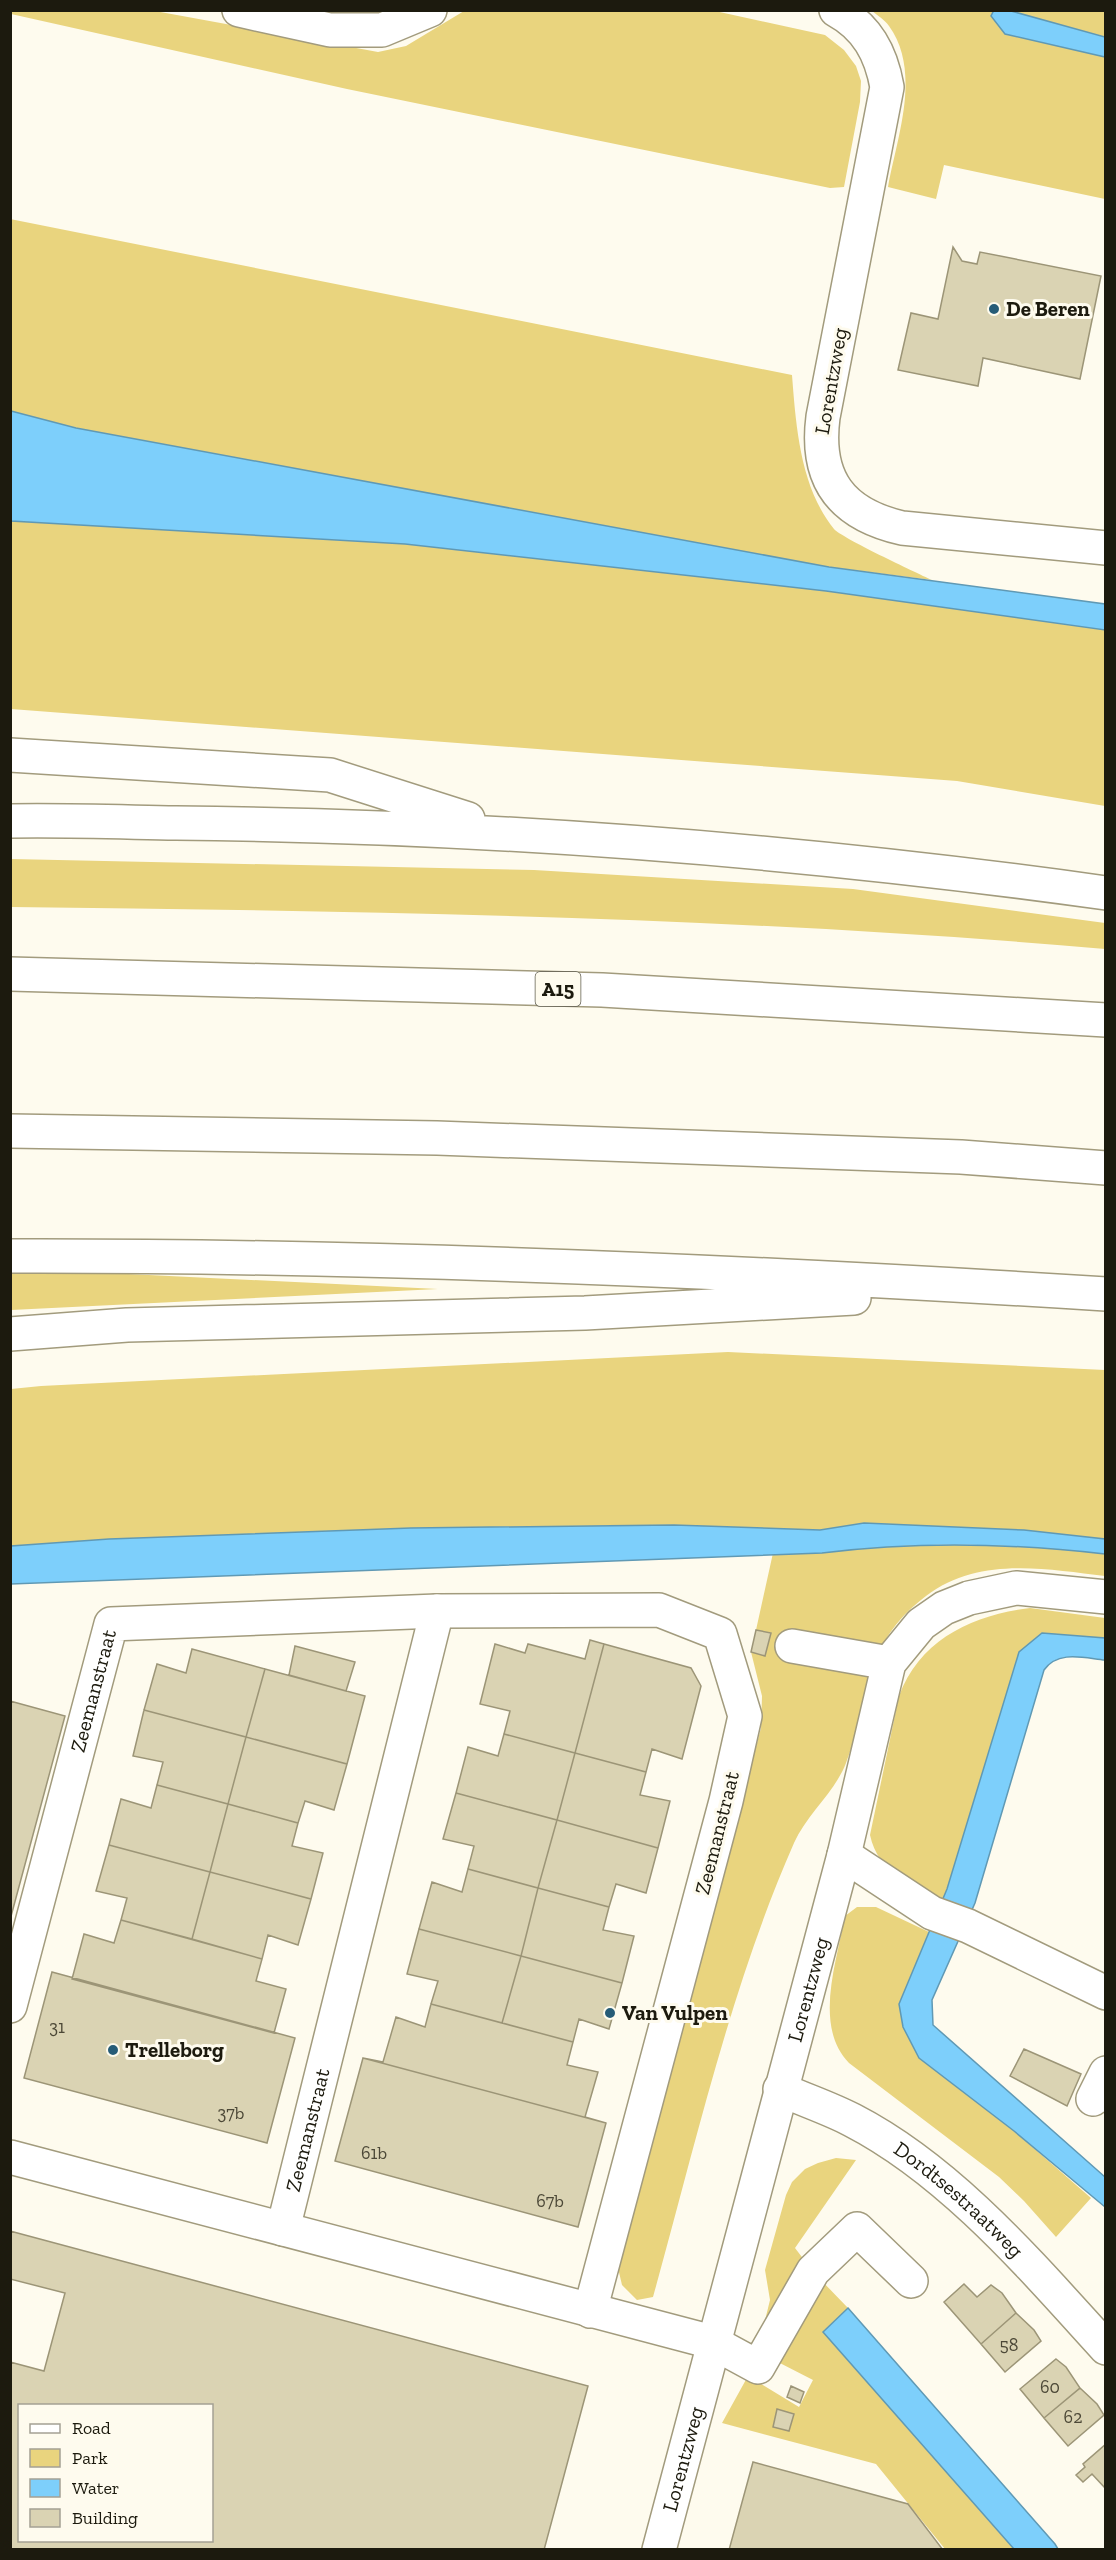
<svg xmlns="http://www.w3.org/2000/svg" width="1116" height="2560" font-family="'Zilla Slab',serif">
	<style>
		.green { fill: #e9d47e }
		.water { fill: #7dcffb; stroke: #6099b4; stroke-width: 1.5 }
		.building { fill: #dad3b3; stroke: #9c9577; stroke-width: 1.5; fill-rule: evenodd }
		.lines { fill: none; stroke-linecap: round; stroke-linejoin: round }
		.minor-casing { stroke: #a29b7d; stroke-width: 36 }
		.highway-casing { stroke: #a29b7d; stroke-width: 36 }
		.minor { stroke: #fff; stroke-width: 33 }
		.highway { stroke: #fff; stroke-width: 33 }
		.poi-dot { fill: #265c77; stroke: #fefbee; stroke-width: 2 }
		.labels { text-anchor: middle; stroke-width: 6; stroke-linejoin: round; paint-order: stroke }
		.number-label { font-size: 18px; fill: #4c4837 }
		.shield { fill: #fefbee; stroke: #605e51; stroke-width: 1.5 }
		.shield-label { font-size: 20px; font-weight: bold; fill: #1c1a0e }
		.poi-label { font-size: 21px; font-weight: bold; fill: #1c1a0e; stroke: #fefbee; text-anchor: start }
		.street-label { font-size: 21px; fill: #1c1a0e; stroke: #fefbee }
	</style>
	<rect width="100%" height="100%" fill="#fefbee"/>
	<path class="green" d="M11,10l144,1 223,41 28,-6 58,-35h251l110,24 19,15 12,16 5,15 -1,21 -16,85 -14,1 -483,-99 -336,-75z
		M872,11h122l-3,5 15,18 99,23v142l-161,-34 -8,34 -48,-12c9,-50 34,-115 1,-161 -4,-6 -12,-11 -17,-15z
		M1000,11h105v26l-94,-26z
		M10,219l782,156c4,51 8,112 42,154 8,9 81,43 98,51l-103,-13 -753,-139 -65,-17z
		M10,521l395,23 421,47 279,39v176l-148,-25 -946,-72z
		M11,859l523,11 319,19 252,34v26c-364,-32 -729,-38 -1094,-42z
		M108,1273l330,16 -427,21v-36z
		M728,1352l377,18v169l-81,-9 -160,-7 -44,7 -146,-5 -263,3 -302,11 -98,7v-157l30,-3z
		M891,1545h142l72,9v22c-60,-7 -126,-20 -179,20 -66,50 -53,100 -80,167 -11,29 -39,51 -52,80 -63,143 -99,303 -141,454l-16,3 -15,-15 -4,-17 143,-540 1,-32 -11,-44 14,4 6,-23 -15,-3 17,-77h49z
		M1030,1608l75,10v20l-63,-5 -100,269c-31,-19 -64,-29 -72,-67l29,-139c21,-57 74,-81 131,-88z
		M857,1907h19l53,25 -30,72 4,23 16,31 95,73 77,67 -35,39 -32,-36 -25,-24 -150,-114c-36,-37 -12,-102 -4,-147z
		M836,2158l20,2 -61,88 13,17 -51,88 13,-53 -5,-30 21,-75 6,-13 13,-13 13,-6z
		M819,2278l29,30 -25,24 191,217h-69l-69,-85 -154,-41 26,-47 51,31 14,-27 -41,-21z"/>
	<path class="water" d="M994,10l17,1 94,26v20l-100,-23 -14,-18z
		M11,411l65,17 753,139 276,37v26l-279,-39 -421,-47 -394,-23z
		M864,1523l160,7 81,9v15c-95,-11 -187,-13 -283,-1l-811,31v-38l98,-7 302,-11 263,-3 146,5z
		M1042,1633l63,5v22c-21,-2 -47,-10 -61,10l-69,233 -43,97 1,25 172,152v30l-91,-76 -95,-73 -16,-31 -4,-23 48,-115 72,-237z
		M848,2308l207,236 3,5h-44l-191,-217z"/>
	<path class="building" d="M953,247l9,14 15,3 3,-12 121,24 -21,103 -97,-21 -5,28 -80,-16 13,-57 27,6z
		M756,1630l15,3 -6,23 -14,-4z
		M590,1640l14,4 -29,109 -71,-19 6,-23 -30,-7 15,-60 30,9 3,-9 57,15z
		M604,1644l87,24 10,18 -19,73 -30,-10 -6,23 -71,-19z
		M295,1646l60,16 -9,29 -57,-16z
		M192,1649l73,20 -19,68 -102,-27 13,-46 29,9z
		M265,1669l100,27 -18,68 -101,-27z
		M10,1701l55,15 -55,204z
		M144,1710l102,27 -18,67 -71,-19 6,-23 -30,-6z
		M504,1734l71,19 -18,67 -101,-27 12,-46 30,9z
		M246,1737l101,27 -13,46 -29,-9 -7,22 -70,-19z
		M575,1753l71,19 -6,23 30,6 -12,47 -101,-28z
		M157,1785l71,19 -18,68 -101,-27 12,-46 30,9z
		M456,1793l101,27 -19,68 -70,-19 6,-23 -31,-7z
		M228,1804l70,19 -6,23 31,7 -12,46 -101,-27z
		M557,1820l101,28 -12,45 -30,-9 -7,23 -71,-19z
		M109,1845l101,27 -18,67 -71,-19 6,-22 -31,-7z
		M468,1869l70,19 -17,68 -102,-27 13,-47 30,10z
		M210,1872l101,27 -13,46 -30,-10 -6,24 -70,-20z
		M538,1888l71,19 -6,23 31,6 -12,47 -101,-27z
		M121,1920l141,39 -6,22 30,8 -12,44 -202,-54 12,-45 30,9z
		M419,1929l102,27 -19,67 -71,-19 7,-23 -31,-7z
		M521,1956l101,27 -13,46 -30,-10 -6,23 -71,-19z
		M52,1972l243,66 -28,105 -243,-65z
		M431,2004l142,38 -6,23 31,7 -13,45 21,6 -243,-65 20,4 13,-45 29,10z
		M1024,2049l57,25 -14,32 -57,-30z
		M363,2058l243,65 -28,104 -243,-66z
		M10,2231l578,155 -44,164h-534v-188l34,9 21,-78 -55,-14zM20,2406h192v134h-192z
		M964,2284l13,13 14,-12 11,8 14,20 -35,31 -37,-42z
		M1016,2313l18,17 7,11 -36,31 -24,-28z
		M1056,2359l10,8 14,21 -36,30 -24,-29z
		M791,2386l13,6 -4,11 -13,-6z
		M1080,2388l17,16 7,11 -36,31 -24,-28z
		M777,2409l17,5 -5,17 -16,-4z
		M1106,2444v45l-14,-15 -9,8 -7,-7 9,-8 -2,-3z
		M753,2462l155,42 35,46h-214z"/>
	<g class="lines">
		<defs>
			<g id="minor">
				<path d="M239,10l91,20h52l48,-20"/>
				<path d="M836,10c31,17 45,43 51,77l-64,330c-8,62 18,97 79,111l204,20"/>
				<path d="M792,1646l97,17"/>
				<path d="M844,1855l88,58 36,13 138,67"/>
				<path id="s1" d="M10,2006l101,-382 326,-13 222,-1 61,24 25,82 -19,85 -136,510"/>
				<path id="s2" d="M780,2089c24,11 49,19 72,31 99,51 180,147 254,228"/>
				<path d="M1093,2099l13,-26"/>
				<path d="M10,2157l702,185 46,25 55,-96 44,-42 54,52"/>
				<path id="s3" d="M283,2229l154,-618"/>
				<path id="s4" d="M659,2550l185,-695 45,-192 32,-39 23,-16 25,-10 47,-10 90,9"/>
			</g>
			<path id="highway" d="M10,755l320,20 138,44
				M10,821c56,-1 111,1 166,2 311,3 622,27 930,70
				M10,974l592,16 504,30
				M10,1131l427,7 524,19 145,11
				M10,1256c366,-1 731,15 1096,38
				M10,1334l117,-9 458,-12 269,-15"/>
		</defs>
		<use href="#minor" class="minor-casing"/>
		<use href="#highway" class="highway-casing"/>
		<use href="#minor" class="minor"/>
		<use href="#highway" class="highway"/>
	</g>
	<g class="poi-dot">
		<circle cx="994" cy="309" r="6"/>
		<circle cx="610" cy="2013" r="6"/>
		<circle cx="113" cy="2050" r="6"/>
	</g>
	<g class="labels">
		<g class="number-label">
			<text x="57" y="2033">31</text>
			<text x="231" y="2119">37b</text>
			<text x="374" y="2159">61b</text>
			<text x="550" y="2207">67b</text>
			<text x="1009" y="2351">58</text>
			<text x="1050" y="2393">60</text>
			<text x="1073" y="2423">62</text>
		</g>
		<rect class="shield" x="535.5" y="972" width="45" height="34" rx="4.5"/>
		<g class="shield-label">
			<text x="558" y="996">A15</text>
		</g>
		<g class="poi-label">
			<text x="1006" y="316">De Beren</text>
			<text x="622" y="2020">Van Vulpen</text>
			<text x="125" y="2057">Trelleborg</text>
		</g>
		<g class="street-label">
			<text transform="translate(831 381) rotate(-80)" y="7">Lorentzweg</text>
			<text dy="7" stroke="none"><textPath href="#s1" startOffset="326">Zeemanstraat</textPath></text>
			<text transform="translate(717 1833) rotate(-76)" y="7">Zeemanstraat</text>
			<text dy="7" stroke="none"><textPath href="#s4" startOffset="580">Lorentzweg</textPath></text>
			<text dy="7" stroke="none"><textPath href="#s3" startOffset="102">Zeemanstraat</textPath></text>
			<text dy="7" stroke="none"><textPath href="#s2" startOffset="212">Dordtsestraatweg</textPath></text>
			<text dy="7" stroke="none"><textPath href="#s4" startOffset="94">Lorentzweg</textPath></text>
		</g>
	</g>
	<rect width="1116" height="2560" fill="none" stroke="#1c1a0e" stroke-width="24"/>
	<rect x="18" y="2404" width="195" height="138" fill="#fefbee" stroke="#a4a194" stroke-width="1.5"/>
	<rect x="30" y="2424" width="30" height="9" fill="#ffffff" stroke="#a4a194" stroke-width="1.5"/>
	<text x="72" y="2434" font-size="18" fill="#1c1a0e">Road</text>
	<rect x="30" y="2449" width="30" height="18" fill="#e9d47e" stroke="#a4a194" stroke-width="1.5"/>
	<text x="72" y="2464" font-size="18" fill="#1c1a0e">Park</text>
	<rect x="30" y="2479" width="30" height="18" fill="#7dcffb" stroke="#a4a194" stroke-width="1.5"/>
	<text x="72" y="2494" font-size="18" fill="#1c1a0e">Water</text>
	<rect x="30" y="2509" width="30" height="18" fill="#dad3b3" stroke="#a4a194" stroke-width="1.5"/>
	<text x="72" y="2524" font-size="18" fill="#1c1a0e">Building</text>
</svg>
